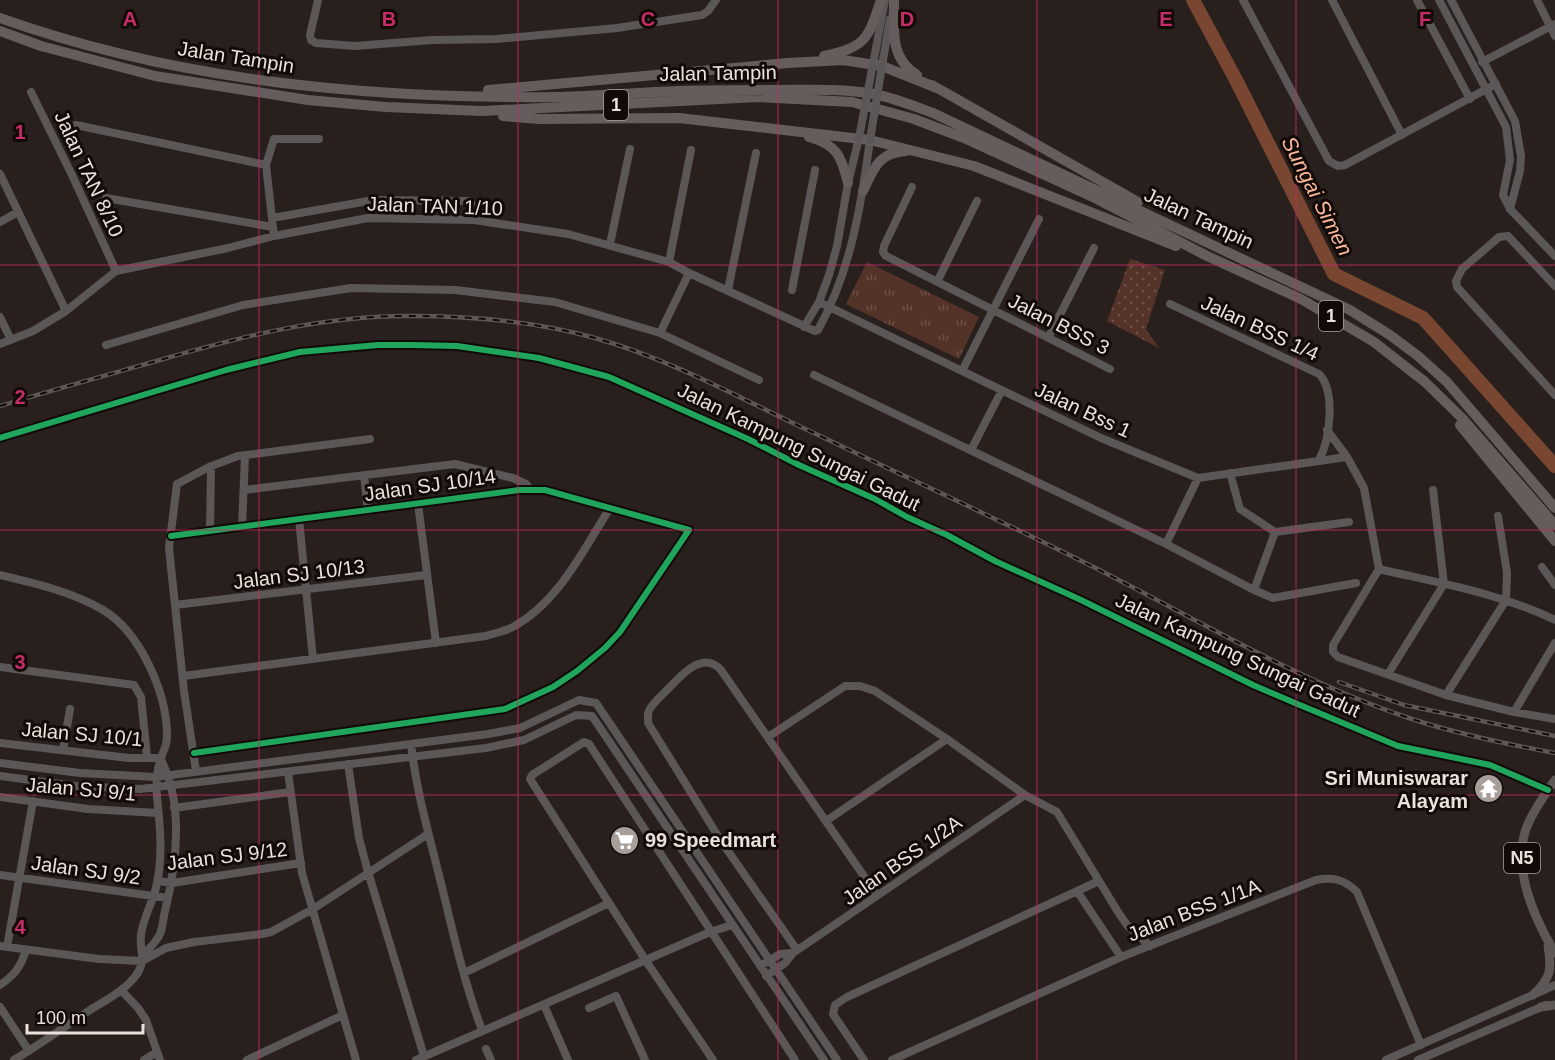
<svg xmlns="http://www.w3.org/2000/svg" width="1555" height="1060" font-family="Arial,sans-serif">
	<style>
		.grass { fill: url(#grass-tufts) }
		.park { fill: url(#park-dots) }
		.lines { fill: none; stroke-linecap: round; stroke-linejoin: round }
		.river { stroke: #784631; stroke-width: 14 }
		.minor { stroke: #5b5756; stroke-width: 8 }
		.major { stroke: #5d5755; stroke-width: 9 }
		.highway { stroke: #645d5b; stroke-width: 10 }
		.rail-casing { stroke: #5d5754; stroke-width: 4.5 }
		.rail { stroke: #110a07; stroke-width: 2; stroke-dasharray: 7; stroke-linecap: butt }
		.minor-bridge { stroke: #5b5756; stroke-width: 8 }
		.cycleway-casing { stroke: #110a07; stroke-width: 10 }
		.cycleway { stroke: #20a55d; stroke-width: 6 }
		.grid { fill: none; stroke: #c62c68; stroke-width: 1.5; stroke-opacity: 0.55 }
		.labels { text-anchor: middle; stroke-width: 6; stroke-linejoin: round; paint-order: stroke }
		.shield { fill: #110a07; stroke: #aaa09c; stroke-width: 1.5 }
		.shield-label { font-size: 18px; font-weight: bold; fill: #ebe0dc }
		.street-label { font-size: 20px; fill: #ebe0dc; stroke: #110a07 }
		.poi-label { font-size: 20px; font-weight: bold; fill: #ebe0dc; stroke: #110a07; text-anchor: end }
		.water-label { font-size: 21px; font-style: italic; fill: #fdb89c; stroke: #110a07 }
		.grid-label { font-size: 20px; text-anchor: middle; font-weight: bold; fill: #c62c68; stroke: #110a07; stroke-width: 6; stroke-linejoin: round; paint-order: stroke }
	</style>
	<defs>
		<pattern id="grass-tufts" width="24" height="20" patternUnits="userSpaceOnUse" patternTransform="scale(1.5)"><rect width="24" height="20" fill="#533327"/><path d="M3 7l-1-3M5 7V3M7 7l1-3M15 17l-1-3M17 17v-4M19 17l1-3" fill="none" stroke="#6c5046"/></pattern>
		<pattern id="park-dots" width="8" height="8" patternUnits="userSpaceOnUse" patternTransform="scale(1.5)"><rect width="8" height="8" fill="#533327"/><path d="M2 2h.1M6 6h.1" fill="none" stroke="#6c5046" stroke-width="1.8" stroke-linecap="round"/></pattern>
	</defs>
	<rect width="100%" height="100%" fill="#29201d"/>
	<path class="grass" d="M867,262l112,55 -20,42 -113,-55z"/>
	<path class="park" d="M1130,259l35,11 -19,59 13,19 -52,-27z"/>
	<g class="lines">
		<path class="river" d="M1193,0l43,80 98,194 89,44 132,148"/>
		<path class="minor" d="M318,0l-8,35 1,5 5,3 39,3 77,-6 65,-1 120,-11 85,-13 6,-4 8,-11
			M1243,0l86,161 9,5 7,-1 151,-81
			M1332,0l70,135
			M1417,0l53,99
			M1439,0l67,127 4,33 -7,35 7,14 45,47
			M1451,0l64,121 6,35 -1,15 -10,38
			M1537,0l18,36
			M1482,62l73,-38
			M873,64l12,-64
			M882,66l8,-47
			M31,92l41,83 44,96
			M76,125l190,40 8,71
			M266,165l8,-26h45
			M0,174l66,137
			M912,187l-28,59 -1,6 3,4 224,113
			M106,198l167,29
			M272,218l102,-18 95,1 6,7 -1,12
			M0,222l18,-10
			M610,244l20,-95
			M669,262l22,-112
			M937,282l40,-81
			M1555,286l-47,-50 -9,1 -37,32 -6,12 1,6 98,108
			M728,290l28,-137
			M792,290l23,-120
			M819,302l282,136 97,40 149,-21
			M1170,304l149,70c17,17 11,66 0,86
			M0,317l11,23
			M804,327l15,-25 10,-27 8,-29 11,-63 11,-45
			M660,333l29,-60
			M1048,338l46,-90
			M0,344l33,-13 33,-20 50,-40 112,-23 46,-12 94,-18 106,2 94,14 101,28 20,11 126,58 3,-1c33,-59 43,-124 52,-190
			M106,345l137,-40 108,-17 104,2 100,12 105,31 99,47
			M962,371l77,-152
			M814,375l352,169 88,46 19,8 83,-15
			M1327,430l20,27 17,31 15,81 -46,76v7l5,5 108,38 68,17 41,7
			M0,438l226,-68 74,-18 78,-7h34l45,1 82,12 70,19 139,62 51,26 76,34 32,18 40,18 48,26 86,39 172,85 42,18 103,43 92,19 58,25
			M971,450l31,-60
			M1230,473l10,36 35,23 74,-10
			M364,475l4,36
			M244,490l211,-26 58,14 13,6 5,6
			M418,504l18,139
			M299,519l14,140
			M242,527l3,-71
			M210,531l1,-65
			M171,536l348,-46h26l144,40 -69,102 -15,16 -28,23 -24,16 -48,22 -311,44
			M1166,544l32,-66
			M1542,567l13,18
			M1379,569c60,14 120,24 176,51
			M0,575c34,8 73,17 103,35 37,22 62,80 64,121 0,18 -3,16 -7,30 -4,13 -4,23 -3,36 3,28 6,58 0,86 -3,18 -14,34 -16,52 -2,15 6,24 -4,39 -11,16 -31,26 -47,36 -25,17 -50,34 -76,50
			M1254,590l21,-58
			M175,605l251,-30
			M0,667l134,18 7,12 6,60
			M1388,674l56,-90 -11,-94
			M183,676l303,-40c9,-3 19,-5 27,-9 46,-25 70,-77 97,-119
			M1446,695l60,-95 1,-27 -9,-57
			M1514,712l41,-69
			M768,737l77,-51h15l15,5 72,48 78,56 32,17 61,100 9,13 23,21
			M0,743l129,15h31
			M411,744c5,45 17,87 28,131 13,52 24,105 43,155
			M63,750l7,-41
			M0,763l80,10 76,4 332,-43 32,-6 59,-28 17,3 241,357
			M348,764l11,74 9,34 56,184
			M196,771l-12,-80 -15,-143 8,-64 32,-17 29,-11 132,-17
			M288,772l14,101 54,187
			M0,776l76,10 64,3 346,-41 38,-8 52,-25 16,1 232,344
			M0,797l88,12 70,4
			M174,808l116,-16
			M826,821l121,-82
			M0,875l168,23
			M158,881l14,2 129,-20
			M1077,891l44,66
			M0,946l99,13 43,2 24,-13 28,-6 68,-8 9,-2 42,-23 115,-75
			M7,947l26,-146
			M797,950l-76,-109 -73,-118c0,-2 0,-8 0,-10 3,-9 12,-16 18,-22 14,-14 36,-42 55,-21l156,225
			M793,953l232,-158
			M143,955c6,-6 14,-14 17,-21 3,-7 3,-16 5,-23 12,-48 19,-108 -5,-153
			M760,966l20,-12 13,-1 -8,10 -19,13
			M464,973l145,-70
			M0,985c15,-10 21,-19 26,-35
			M121,990l17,18 8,12 14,40
			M544,1005l24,55
			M0,1007l29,44
			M589,1008l27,-12 29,64
			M486,1049l5,11
			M144,1060l13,-8
			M247,1060l96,-45
			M416,1060l294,-128 22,-7
			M713,1060l-67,-99 -116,-182 2,-4 52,-33 5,2 206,316
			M864,1060l-31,-46 2,-9 12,-8 252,-116
			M892,1060l229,-103 195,-77c17,-3 28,-1 41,12l64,153
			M1386,1060l169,-75
			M1418,1060l128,-55"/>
		<path class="major" d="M1555,780c-10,14 -20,28 -27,44 -18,41 6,94 27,129
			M1533,995c18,-17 19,-25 15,-49
			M1541,1007l14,-2"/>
		<path class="highway" d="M894,0c0,28 -5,58 23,75
			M0,18c179,64 372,81 561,79 40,-1 79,-5 119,-6 30,-1 60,-1 90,-1 34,0 70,-2 104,4 20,4 40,12 59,19l417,197 40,25 28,21 29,26 108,126
			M0,31l41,15 114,30 153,24 78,7 96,4 277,-14 93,5 62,17 50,19 133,61 110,57 94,43 73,43 51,40 37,36 93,107
			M824,56c42,-9 44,-17 57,-56
			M932,85l206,117
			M488,90l300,-27 55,-3 39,6 55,22
			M503,116l36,3 140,-1 191,22 104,26 202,80
			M809,137c28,8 32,18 39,46
			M863,191c11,-23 15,-38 43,-40
			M1460,425l95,116"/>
		<defs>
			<path id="rail" d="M0,406c53,-16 107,-31 160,-46 83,-24 166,-45 253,-44 60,0 124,6 182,22 78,22 148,62 221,96 98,47 197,92 293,141 98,50 195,108 300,143 47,16 97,26 146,35
				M1339,682l65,23 151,31"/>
		</defs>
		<use href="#rail" class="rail-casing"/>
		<use href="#rail" class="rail"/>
		<path class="minor-bridge" d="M859,138l14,-74
			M870,140l12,-74"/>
		<defs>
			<path id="cycleway" d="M0,438l226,-68 74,-18 78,-7h34l45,1 82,12 70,19 139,62 51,26 76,34 32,18 40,18 48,26 86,39 172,85 42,18 103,43 92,19 58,25
				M171,536l348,-46h26l144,40 -69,102 -15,16 -28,23 -24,16 -48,22 -311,44"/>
		</defs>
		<use href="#cycleway" class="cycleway-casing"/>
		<use href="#cycleway" class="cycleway"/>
	</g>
	<path class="grid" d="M259,0v1060M518,0v1060M778,0v1060M1037,0v1060M1296,0v1060M0,265h1555M0,530h1555M0,795h1555"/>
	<defs>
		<symbol id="temple-disc" viewBox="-11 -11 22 22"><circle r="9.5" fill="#a79d99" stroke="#110a07"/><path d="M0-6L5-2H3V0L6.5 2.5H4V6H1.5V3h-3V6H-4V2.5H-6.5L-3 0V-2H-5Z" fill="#fff"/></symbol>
		<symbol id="supermarket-disc" viewBox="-11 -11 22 22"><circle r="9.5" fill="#a79d99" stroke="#110a07"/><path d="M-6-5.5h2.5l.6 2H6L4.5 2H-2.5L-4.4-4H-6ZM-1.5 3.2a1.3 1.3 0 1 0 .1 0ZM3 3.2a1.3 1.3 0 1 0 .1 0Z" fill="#fff"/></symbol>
	</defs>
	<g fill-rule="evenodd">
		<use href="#temple-disc" x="1472" y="772" width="33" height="33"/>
		<use href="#supermarket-disc" x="608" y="824" width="33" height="33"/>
	</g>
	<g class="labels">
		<g class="shield">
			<rect x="604" y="90" width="24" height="30" rx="4.5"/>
			<rect x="1319" y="301" width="24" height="30" rx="4.5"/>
			<rect x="1504" y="843" width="36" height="30" rx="4.5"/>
		</g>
		<g class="shield-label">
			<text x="616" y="111">1</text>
			<text x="1331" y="322">1</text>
			<text x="1522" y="864">N5</text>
		</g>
		<g class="street-label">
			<text transform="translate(236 57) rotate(9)" y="7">Jalan Tampin</text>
			<text transform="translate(718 73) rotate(-1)" y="7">Jalan Tampin</text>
			<text transform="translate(89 174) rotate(65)" y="7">Jalan TAN 8/10</text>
			<text transform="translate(435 206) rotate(2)" y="7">Jalan TAN 1/10</text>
			<text transform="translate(1199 218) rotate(25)" y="7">Jalan Tampin</text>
			<text transform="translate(1059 324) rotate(27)" y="7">Jalan BSS 3</text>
			<text transform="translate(1260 328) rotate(25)" y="7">Jalan BSS 1/4</text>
			<text transform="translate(1083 410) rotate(25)" y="7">Jalan Bss 1</text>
			<text transform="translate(799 447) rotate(26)" y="7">Jalan Kampung Sungai Gadut</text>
			<text transform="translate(430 485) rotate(-8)" y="7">Jalan SJ 10/14</text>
			<text transform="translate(299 574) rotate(-7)" y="7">Jalan SJ 10/13</text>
			<text transform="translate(1238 655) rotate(25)" y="7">Jalan Kampung Sungai Gadut</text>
			<text transform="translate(82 734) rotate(5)" y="7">Jalan SJ 10/1</text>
			<text transform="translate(81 789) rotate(5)" y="7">Jalan SJ 9/1</text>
			<text transform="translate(227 856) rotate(-7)" y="7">Jalan SJ 9/12</text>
			<text transform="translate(902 860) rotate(-35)" y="7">Jalan BSS 1/2A</text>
			<text transform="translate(86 870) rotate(8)" y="7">Jalan SJ 9/2</text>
			<text transform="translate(1194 910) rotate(-21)" y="7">Jalan BSS 1/1A</text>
		</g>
		<g class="poi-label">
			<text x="1468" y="785">Sri Muniswarar<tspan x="1468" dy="23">Alayam</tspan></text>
			<text x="645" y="847" text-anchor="start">99 Speedmart</text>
		</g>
		<g class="water-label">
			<text transform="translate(1317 196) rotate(63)" y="7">Sungai Simen</text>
		</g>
	</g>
	<g class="grid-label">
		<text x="130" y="26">A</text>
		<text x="389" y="26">B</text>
		<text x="648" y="26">C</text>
		<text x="907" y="26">D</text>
		<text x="1166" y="26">E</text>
		<text x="1425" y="26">F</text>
		<text x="20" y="139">1</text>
		<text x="20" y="404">2</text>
		<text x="20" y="669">3</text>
		<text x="20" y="934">4</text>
	</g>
	<path d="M27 1024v9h116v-9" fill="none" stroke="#ebe0dc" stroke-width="3"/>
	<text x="36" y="1024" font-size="18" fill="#ebe0dc" stroke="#110a07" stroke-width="4.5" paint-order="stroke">100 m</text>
</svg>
